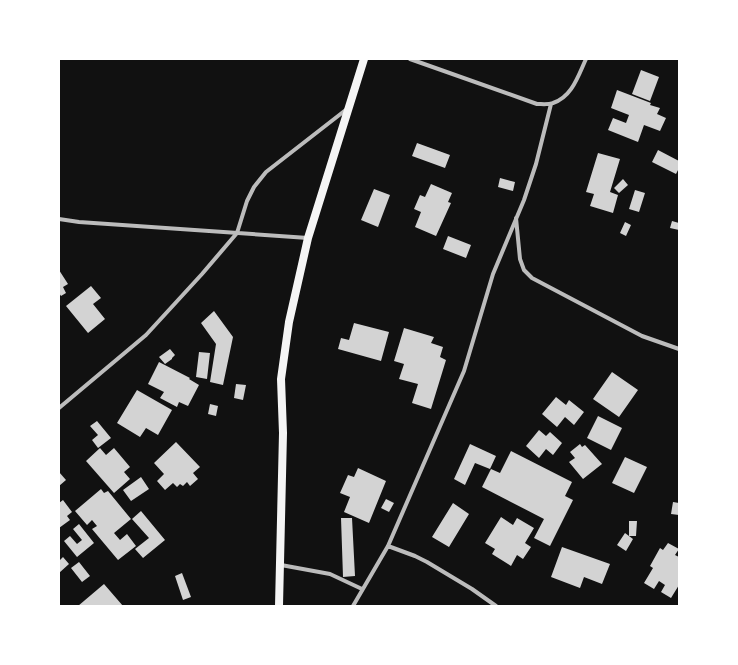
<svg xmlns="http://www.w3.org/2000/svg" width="738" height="665" font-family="'Exo 2',sans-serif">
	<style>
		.building { fill: #d3d3d3 }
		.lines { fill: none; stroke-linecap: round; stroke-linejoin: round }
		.minor { stroke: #bcbcbc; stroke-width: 4 }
		.secondary { stroke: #f5f5f5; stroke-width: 8 }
	</style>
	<rect width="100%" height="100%" fill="#111"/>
	<path class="building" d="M641,70l18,7 -9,24 -18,-7z
		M617,90l34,13 -1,2 10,3 -3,6 9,4 -6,13 -16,-6 -6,17 -30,-12 5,-12 13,5 3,-8 -18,-7z
		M417,143l33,12 -5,13 -33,-12z
		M658,150l21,11v7l-3,6 -24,-12z
		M598,153l22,6 -10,33 8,3 -5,18 -23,-7 4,-12 -8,-2z
		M500,178l15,4 -2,9 -15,-4z
		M623,179l5,6 -9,8 -5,-5z
		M431,184l21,9 -4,9 3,1 -15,33 -21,-9 6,-15 -7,-3 6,-14 5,2z
		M374,189l16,6 -12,32 -17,-7z
		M635,190l10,3 -6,19 -10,-3z
		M672,221l7,2v7l-9,-2z
		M625,222l6,3 -5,11 -6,-3z
		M448,236l23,9 -5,13 -23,-9z
		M59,270l9,14 -5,3 3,6 -5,3 -2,-3z
		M91,286l10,12 -8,6 12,15 -17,14 -22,-27z
		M214,311l19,26 -10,48 -13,-3 6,-38 -15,-21z
		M354,323l35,9 -8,29 -43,-12 3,-11 8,2z
		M404,328l30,9 -3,6 12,4 -3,10 6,3 -15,49 -19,-6 6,-19 -19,-5 5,-15 -10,-3z
		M170,349l5,6 -3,3v1l-7,5 -6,-7z
		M199,352l11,1 -3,26 -11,-2z
		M159,362l31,16 -1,1 10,6 -11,21 -9,-4 -2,5 -17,-9 4,-6 -16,-8z
		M612,372l26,18 -19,27 -26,-18z
		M236,384l10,1 -3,15 -9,-2z
		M137,390l35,20 -14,25 -12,-7 -6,9 -23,-14z
		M556,397l10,8 3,-5 15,12 -10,13 -9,-8 -8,10 -15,-13z
		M210,404l8,2 -2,10 -8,-2z
		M598,416l24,12 -11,22 -24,-12z
		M97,421l14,17 -13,10 -6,-8 6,-5 -8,-9z
		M539,430l7,6 4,-4 12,11 -9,12 -7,-6 -7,9 -13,-12z
		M176,442l24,25 -7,6 5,6 -8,7 -3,-4 -4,4 -3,-2 -3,3 -4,-4 -8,7 -8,-9 7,-7 -10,-11z
		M470,444l26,12 -6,13 -15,-6 -10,22 -11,-6z
		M580,444l2,3 3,-2 17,19 -19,15 -14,-17 6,-4 -5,-6z
		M100,448l6,7 8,-7 16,19 -6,5 6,7 -16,14 -28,-32z
		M511,451l61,31 -7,14 8,4 -23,46 -16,-8 10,-19 -62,-32 9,-18 9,4z
		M625,457l22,10 -13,26 -22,-10z
		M358,468l28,13 -17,42 -25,-11 6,-15 -10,-4 8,-18 6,2z
		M59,472l7,8 -7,6z
		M141,477l8,12 -18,12 -8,-11z
		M101,489l3,4 4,-2 23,28 -17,14 6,7 7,-6 9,12 -18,14 -26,-31 5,-3 -5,-6 -5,5 -12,-14z
		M386,499l8,4 -5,9 -8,-4z
		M63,500l9,12 -5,4 3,4 -11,8v-25z
		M673,502l6,1v12l-8,-1z
		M453,503l16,11 -20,33 -17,-10z
		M141,511l24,29 -22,18 -8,-9 14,-11 -17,-19z
		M501,517l12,8 4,-7 17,10 -9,15 6,4 -8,12 -6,-4 -6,11 -19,-12 3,-5 -10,-6z
		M341,518h11l3,58 -12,1z
		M629,521h8l-1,15h-7l4,3 -7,12 -9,-6 8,-12 4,3z
		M79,524l15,19 -17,14 -13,-16 6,-5 7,8 5,-4 -9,-11z
		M668,543l11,6 -4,6 4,2v28l-8,13 -10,-6 4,-7 -6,-4 -5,8 -10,-6 9,-15 -3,-2 10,-18 3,2z
		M562,547l48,17 -8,20 -18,-7 -4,11 -29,-11z
		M63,557l6,7 -10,9v-12z
		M79,562l11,14 -8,6 -11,-14z
		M182,573l9,24 -8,3 -8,-24z
		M104,584l19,22h-45z"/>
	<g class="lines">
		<path class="minor" d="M410,59l127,45c5,0 11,1 16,-1 19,-6 25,-27 33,-44
			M516,218l4,41 4,11 8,8 110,58 37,13
			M59,219l20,3 229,16
			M59,408l87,-73 56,-61 35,-41 10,-32 7,-14 12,-15 81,-63
			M388,546l27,10 12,6 45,27 24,17
			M281,565l49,9 32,15
			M353,606l35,-60 76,-175 29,-97 31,-74 12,-36 15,-60"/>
		<path class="secondary" d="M279,606l4,-173 -2,-54 8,-57 19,-84 56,-179"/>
	</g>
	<rect width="738" height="665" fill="none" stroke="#ffffff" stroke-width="120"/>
</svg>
